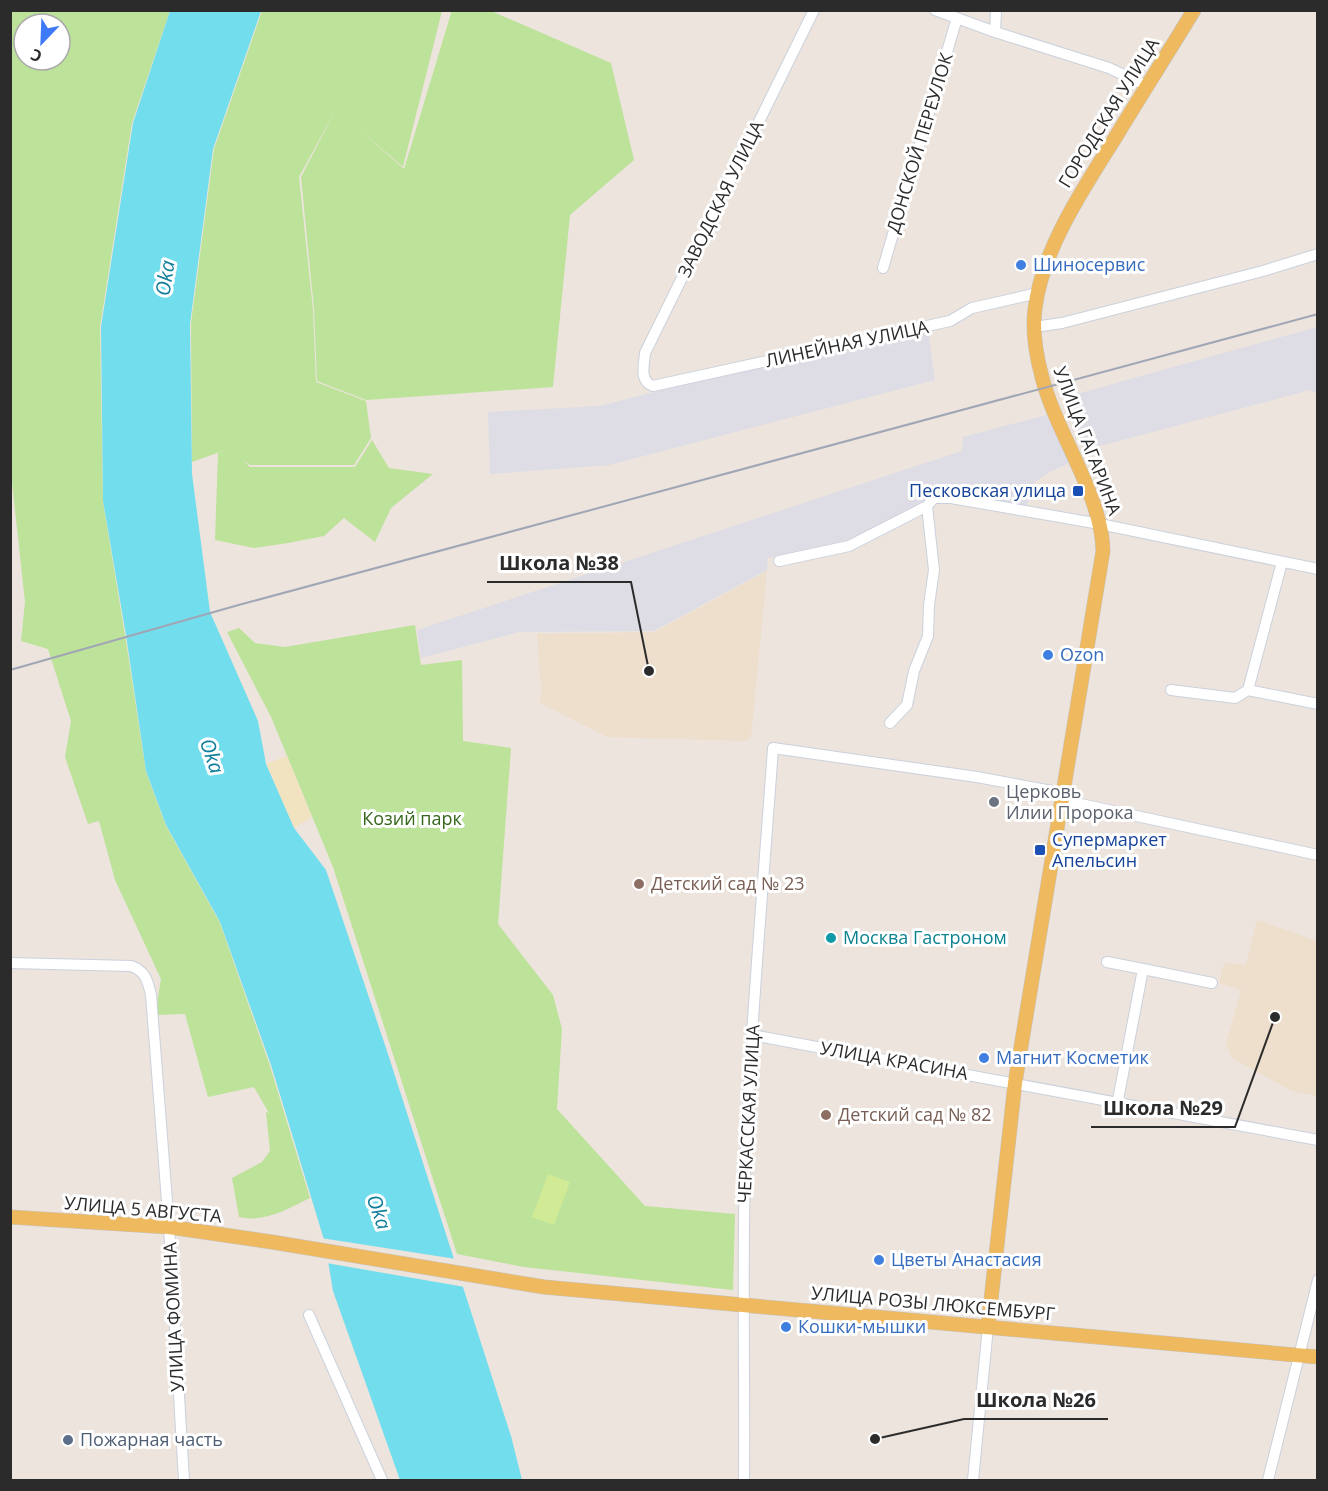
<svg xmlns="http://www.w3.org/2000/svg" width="1328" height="1491" font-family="'Open Sans',sans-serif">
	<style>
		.industrial { fill: #dedde5 }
		.education { fill: #eedecc }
		.green { fill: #bde29a; fill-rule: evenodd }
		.sand { fill: #f1e3c0 }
		.pitch { fill: #d1ea96 }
		.water { fill: #71dded }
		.pier { fill: #ece4dd }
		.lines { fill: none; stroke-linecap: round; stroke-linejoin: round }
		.minor-casing { stroke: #cbd1dc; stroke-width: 12 }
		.major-casing { stroke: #c4c4c4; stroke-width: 15 }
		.minor { stroke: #fff; stroke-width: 10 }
		.major { stroke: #efba5f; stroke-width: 14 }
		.rail { stroke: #a0a6b5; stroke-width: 2 }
		.shop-dot { fill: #3f7fe0; stroke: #fff; stroke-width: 2 }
		.transit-dot { fill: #1a4fb4; stroke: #fff; stroke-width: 2 }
		.worship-dot { fill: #6b7280; stroke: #fff; stroke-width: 2 }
		.education-dot { fill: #8d6e63; stroke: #fff; stroke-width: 2 }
		.culture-dot { fill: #0f9aa8; stroke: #fff; stroke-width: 2 }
		.service-dot { fill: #5c6f8a; stroke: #fff; stroke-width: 2 }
		.labels { text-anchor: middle; stroke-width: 6; stroke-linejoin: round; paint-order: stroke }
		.street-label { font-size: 18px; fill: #2b2b2b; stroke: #fff }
		.shop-label { font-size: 18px; fill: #366cbe; stroke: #fff; text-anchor: start }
		.transit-label { font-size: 18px; fill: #164399; stroke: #fff; text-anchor: end }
		.worship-label { font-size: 18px; fill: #5b616d; stroke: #fff; text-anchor: start }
		.park-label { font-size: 18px; fill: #35671b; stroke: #fff }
		.education-label { font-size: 18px; fill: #785e54; stroke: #fff; text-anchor: start }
		.culture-label { font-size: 18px; fill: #0d838f; stroke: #fff; text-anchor: start }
		.service-label { font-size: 18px; fill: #4e5e75; stroke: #fff; text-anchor: start }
		.water-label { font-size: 20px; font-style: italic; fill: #0f7e9a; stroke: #fff }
		.leader { fill: none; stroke: #2b2b2b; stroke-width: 2 }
		.callout-dot { fill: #2b2b2b; stroke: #fff; stroke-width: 2 }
		.callout-label { font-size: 20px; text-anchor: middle; font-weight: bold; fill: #2b2b2b; stroke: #fff; stroke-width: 6; stroke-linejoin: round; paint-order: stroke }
	</style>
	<rect width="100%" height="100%" fill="#ece4dd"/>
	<path class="industrial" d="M1317,327v67l-7,-4 -225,60 -19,-53z
		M928,331l7,49 -326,85 -119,9 -2,-62 112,-6 178,-46 29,-1z
		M1047,415l22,48 -19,9 -14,9 -11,29 -49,-9 -50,2 -74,36 -84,19 -1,12 -113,61 -135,1 -98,26 -4,-28 545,-179 1,-14z"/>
	<path class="education" d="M767,571l-16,166 -5,4 -139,-4 -67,-34 1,-15 -4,-54 118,-2z
		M1257,920l60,21v155l-25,-5 -60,-33 -6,-14 15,-54 -22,-7 5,-20 22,2z"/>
	<path class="green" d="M10,11h160l-38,112 -32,204 3,175 23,139 20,131 20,54 54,97 50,143 40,132c-22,11 -46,25 -71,19l-7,-39 30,-16 8,-11 -4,-39 3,1 -15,-26 -46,10 -23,-83 -30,1 6,-36 -46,-99 -16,-59 -11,3 -23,-67 6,-36 -23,-72 -27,-8 4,-39 -15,-138zM24,24h36v36h-36z
		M262,11h180l-39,156 -49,-42 50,44 48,-159 39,1 120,52 23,97 -64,55 -17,172 -187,13 -49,-19 -3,-72 -13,-132 35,-68 -37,68 14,133 3,72 50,19 5,37 -17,27h-104l-6,-4 6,6h105l17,-27 17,28 44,6 -42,34 -16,34 -31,-24 -20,18 -36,7 -34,5 -39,-8 3,-87 13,-5 -39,14 -1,-139 23,-174z
		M415,625l6,40 41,-5 1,81 48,7 -13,176 55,71 9,34 -5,80 88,97 90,8 -2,76 -209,-23 -67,-13 -124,-387 -62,-150 -44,-85 12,-4 16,15 30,4z"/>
	<path class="sand" d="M287,756l25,61 -18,11 -28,-64z"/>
	<path class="pitch" d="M548,1174l22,8 -16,43 -22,-8z"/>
	<path class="water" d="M170,11h91l-48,138 -23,175 2,150 18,138 48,109 8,43 28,64 32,42 60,178 125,388 11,44h-122l-67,-189 -8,-48 -54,-178 -51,-143 -54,-97 -20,-54 -20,-136 -23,-134 -2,-174 32,-204z"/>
	<path class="pier" d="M321,1238l135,21 9,28 -139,-24z"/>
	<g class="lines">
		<defs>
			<path id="minor" d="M814,10l-169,343c-1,13 -6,28 8,33l297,-65 22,-13 66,-15
				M935,10l60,22 114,36 38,18
				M995,32l1,-22
				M883,268l74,-250
				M1034,327l28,-4 201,-52 55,-17
				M779,561l70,-15 78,-40 7,-8h17l149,26 218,45
				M1171,690l64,8 13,-8 70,14
				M1248,690l34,-128
				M890,723l17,-18 7,-34 14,-35 1,-31 5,-35 -7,-64
				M1062,800l256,55
				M1107,962l36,7
				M10,963l121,3c15,5 17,16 20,29l18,232 15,253
				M752,1035l566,105
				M1117,1105l26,-136 69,14
				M309,1315l73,165
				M744,1480c1,-102 -2,-205 1,-307 5,-142 18,-284 28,-425l204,29 86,16
				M973,1480l15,-153
				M1268,1480l50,-200"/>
			<path id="major" d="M10,1217l159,10 103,15 272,45 774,70
				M988,1327l27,-244 88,-532c-1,-56 -47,-118 -61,-174 -6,-22 -10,-45 -7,-68 7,-60 49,-121 80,-171 26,-43 53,-85 79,-128"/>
		</defs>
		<use href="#minor" class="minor-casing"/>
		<use href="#major" class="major-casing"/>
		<use href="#minor" class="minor"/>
		<use href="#major" class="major"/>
		<path class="rail" d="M10,670l225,-64 1083,-292"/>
	</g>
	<g class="shop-dot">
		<circle cx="1021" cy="265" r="6"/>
		<circle cx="1048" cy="655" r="6"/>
		<circle cx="984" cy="1058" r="6"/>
		<circle cx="879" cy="1260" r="6"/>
		<circle cx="786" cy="1327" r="6"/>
	</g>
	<g class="transit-dot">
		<rect x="1072" y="485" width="12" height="12" rx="3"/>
		<rect x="1034" y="844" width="12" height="12" rx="3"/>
	</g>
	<circle class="worship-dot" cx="994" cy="802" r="6"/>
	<g class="education-dot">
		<circle cx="639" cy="884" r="6"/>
		<circle cx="826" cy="1115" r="6"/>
	</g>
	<circle class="culture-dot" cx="831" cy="938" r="6"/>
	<circle class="service-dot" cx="68" cy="1440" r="6"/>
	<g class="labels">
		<g class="street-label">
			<text transform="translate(1109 113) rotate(-58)" y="6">ГОРОДСКАЯ УЛИЦА</text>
			<text transform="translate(920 143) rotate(-73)" y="6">ДОНСКОЙ ПЕРЕУЛОК</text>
			<text transform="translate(721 199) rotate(-64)" y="6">ЗАВОДСКАЯ УЛИЦА</text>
			<text transform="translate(847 344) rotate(-12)" y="6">ЛИНЕЙНАЯ УЛИЦА</text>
			<text transform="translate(1087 441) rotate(69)" y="6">УЛИЦА ГАГАРИНА</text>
			<text transform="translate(894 1061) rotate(10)" y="6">УЛИЦА КРАСИНА</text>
			<text transform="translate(749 1114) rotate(-87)" y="6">ЧЕРКАССКАЯ УЛИЦА</text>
			<text transform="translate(143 1210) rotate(5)" y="6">УЛИЦА 5 АВГУСТА</text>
			<text transform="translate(933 1304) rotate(5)" y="6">УЛИЦА РОЗЫ ЛЮКСЕМБУРГ</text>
			<text transform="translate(174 1317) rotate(-93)" y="6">УЛИЦА ФОМИНА</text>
		</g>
		<g class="shop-label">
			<text x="1033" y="271">Шиносервис</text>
			<text x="1060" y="661">Ozon</text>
			<text x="996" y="1064">Магнит Косметик</text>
			<text x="891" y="1266">Цветы Анастасия</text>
			<text x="798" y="1333">Кошки-мышки</text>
		</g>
		<g class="transit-label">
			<text x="1066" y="497">Песковская улица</text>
			<text x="1052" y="846" text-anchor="start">Супермаркет<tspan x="1052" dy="21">Апельсин</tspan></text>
		</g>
		<g class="worship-label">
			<text x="1006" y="798">Церковь<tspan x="1006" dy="21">Илии Пророка</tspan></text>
		</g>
		<g class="park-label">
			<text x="412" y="825">Козий парк</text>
		</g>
		<g class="education-label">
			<text x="651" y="890">Детский сад № 23</text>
			<text x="838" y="1121">Детский сад № 82</text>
		</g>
		<g class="culture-label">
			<text x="843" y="944">Москва Гастроном</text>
		</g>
		<g class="service-label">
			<text x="80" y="1446">Пожарная часть</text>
		</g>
		<g class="water-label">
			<text transform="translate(165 278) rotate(-81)" y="7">Oka</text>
			<text transform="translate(212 756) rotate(71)" y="7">Oka</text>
			<text transform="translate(379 1212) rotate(70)" y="7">Oka</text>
		</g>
	</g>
	<path class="leader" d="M649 671L631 582H487M1275 1017L1235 1127H1091M875 1439L964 1419H1108"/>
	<g class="callout-dot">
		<circle cx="649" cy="671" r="6"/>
		<circle cx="1275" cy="1017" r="6"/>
		<circle cx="875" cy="1439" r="6"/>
	</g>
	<g class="callout-label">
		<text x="559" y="570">Школа №38</text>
		<text x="1163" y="1115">Школа №29</text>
		<text x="1036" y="1407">Школа №26</text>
	</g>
	<rect width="1328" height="1491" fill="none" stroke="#2b2b2b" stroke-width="24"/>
	<g transform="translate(42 42) rotate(203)"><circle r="28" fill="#ffffff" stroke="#aaaaaa" stroke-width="1.5"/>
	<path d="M0-4.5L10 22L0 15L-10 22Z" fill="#3e7af8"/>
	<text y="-9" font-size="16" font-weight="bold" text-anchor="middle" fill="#2b2b2b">С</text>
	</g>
</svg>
